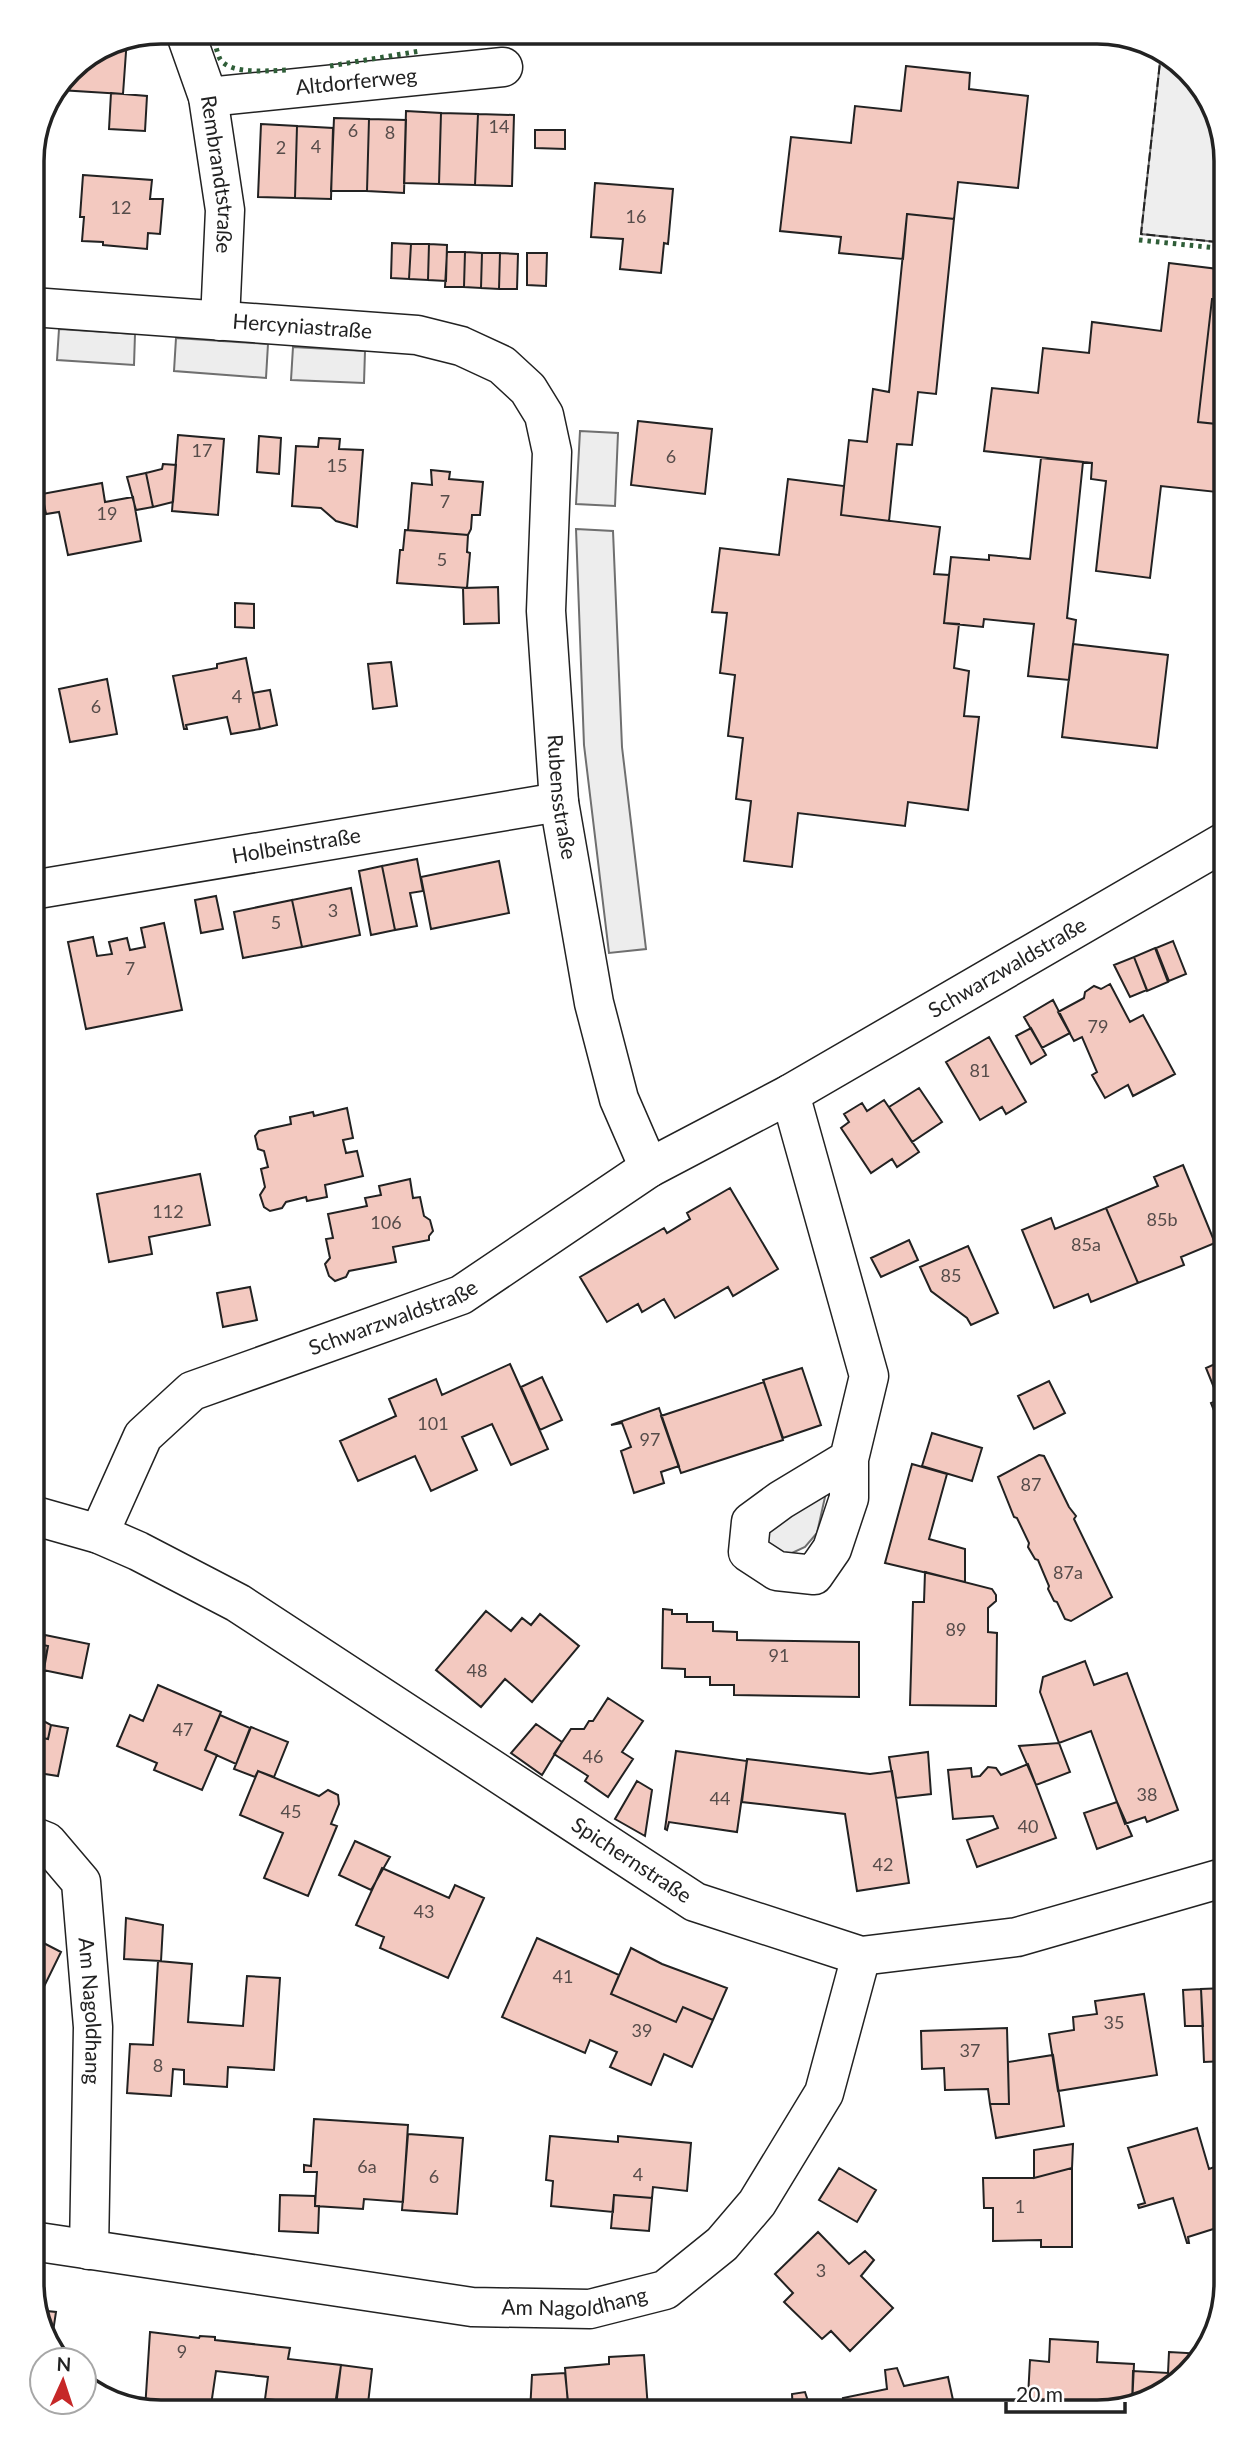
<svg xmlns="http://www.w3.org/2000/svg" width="1258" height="2444" font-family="Lato,sans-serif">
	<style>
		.garden { fill: #eee; stroke: #6f6f6f; stroke-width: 2 }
		.parking { fill: #ededed; stroke: #6f6f6f; stroke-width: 2 }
		.building { fill: #f3c9c0; stroke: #222; stroke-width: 2 }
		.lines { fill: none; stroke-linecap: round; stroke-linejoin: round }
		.minor-casing { stroke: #222; stroke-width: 41 }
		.minor { stroke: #fff; stroke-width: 38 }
		.hedge { stroke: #2f5e38; stroke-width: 5; stroke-dasharray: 3.5 5; stroke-linecap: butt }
		.fence { stroke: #222; stroke-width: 2; stroke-dasharray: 9 3.5; stroke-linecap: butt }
		.labels { text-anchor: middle; stroke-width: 5; stroke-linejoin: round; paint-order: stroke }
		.number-label { font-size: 18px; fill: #564c4a }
		.street-label { font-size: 21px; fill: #222; stroke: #fff }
		.rim { fill: none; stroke: #222; stroke-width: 3.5 }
	</style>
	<rect width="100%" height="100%" fill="#fff"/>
	<path class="garden" d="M1161,53l15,5 40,53 10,50v82l-85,-9z"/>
	<path class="parking" d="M59,329l76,5 -1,31 -77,-5z
		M176,338l92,6 -2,34 -92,-7z
		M293,347l72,4 -1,32 -73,-3z
		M580,431l38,2 -3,73 -39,-2z
		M576,529l37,2 9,216 24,202 -37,4 -25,-208z
		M827,1488l-10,45 -12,14 -13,6h-16l-9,-7v-24z"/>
	<path class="building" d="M127,38l-4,56 -63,-4 10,-21 42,-28z
		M906,66l64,7 -1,16 59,7 -10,92 -60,-6 -4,37 -47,-5 -4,45 -64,-6 2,-16 -61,-6 11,-94 60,6 4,-37 46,5z
		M111,93l36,3 -2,35 -36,-2z
		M406,111l35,2 -2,71 -35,-1z
		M441,113l37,1 -3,71 -36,-1z
		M478,114l36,1 -2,71 -37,-1z
		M334,118l35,1 -2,72h-36z
		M369,119l37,1 -2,73 -37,-2z
		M261,124l36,2 -2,72 -37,-1z
		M297,126l36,2 -2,71 -36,-1z
		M535,130h30v19l-30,-1z
		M83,175l69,5 -2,19h13l-3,35 -12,-1 -1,16 -44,-4v-3l-21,-1 2,-24h-4z
		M595,183l78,6 -5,55 -4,-1 -3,30 -41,-4 3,-30 -32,-2z
		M907,214l47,5 -18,175 -18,-2 -6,53 -15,-1 -8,77 -48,-6 8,-75 18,2 6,-53 16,3z
		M392,243l19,1 -2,35 -18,-1z
		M411,244h18l-1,36 -19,-1z
		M429,244l18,1 -1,36 -18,-1z
		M447,252h18l-1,35h-19z
		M465,252l17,1 -1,35 -17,-1z
		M482,253h18l-1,36 -18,-1z
		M500,253l18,1 -1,35h-18z
		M527,253h20l-1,33 -19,-1z
		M1169,263l57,7v30l-14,-1 -14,123 28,3 -2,31h2v37l-65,-7 -11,92 -54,-7 10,-90 -15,-2 1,-16 -108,-12 8,-63 46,5 5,-45 46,5 3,-31 69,9z
		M1212,299l14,1v125l-28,-3z
		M638,421l74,8 -7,65 -74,-9z
		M178,435l46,4 -6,76 -46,-4z
		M259,436l22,2 -2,36 -22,-2z
		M319,438l21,1 -1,10 24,1 -6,77 -21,-6 -15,-13 -29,-2 4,-60 22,1z
		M1041,458l42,4 -16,156 9,2 -7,60 -41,-4 6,-52 -50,-5 -1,8 -39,-4 7,-66 38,3v-5l41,4z
		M163,464l13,1 -3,37 -20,5 -7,-34 16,-4z
		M431,470l19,2 -1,7 34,3 -3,33h-8l-1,14 -3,6 -60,-5 4,-47 20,2z
		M146,473l7,34 -17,3 -9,-33z
		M788,479l56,7 -3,29 99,12 -6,47 15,1 -5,48 15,1 -5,44 15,3 -5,45 15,1 -11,93 -60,-8 -3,24 -107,-13 -6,54 -48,-6 7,-60 -15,-2 7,-61 -15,-2 7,-61 -15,-2 7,-60 -15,-1 8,-64 59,7z
		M102,483l3,19 28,-5 8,44 -73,14 -9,-43 -13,2 -4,-20z
		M405,530l63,5 -1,17 3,1 -3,35 -70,-5 3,-33h3z
		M498,587l1,36 -35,1 -1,-36z
		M235,603l19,1v24l-19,-1z
		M1073,644l95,11 -11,93 -95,-11z
		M246,658l14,71 -29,5 -4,-17 -41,8 1,4h-3l-11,-53 44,-8v-4z
		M391,662l6,44 -24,3 -5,-45z
		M107,679l10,55 -47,8 -11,-53z
		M270,690l7,35 -17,4 -7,-36z
		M417,859l6,32 -13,2 7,33 -22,4 -13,-64z
		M499,861l10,52 -78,16 -10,-52z
		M382,866l13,64 -24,5 -12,-64z
		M351,888l9,47 -58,12 -10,-47z
		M216,896l7,33 -22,4 -6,-33z
		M292,900l10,47 -59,11 -9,-46z
		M1226,911v24l-8,-21z
		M164,923l18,87 -96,19 -18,-87 25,-5 4,19 15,-2 -3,-12 18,-4 3,12 15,-3 -4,-19z
		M1173,941l13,33 -17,7 -13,-33z
		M1155,948l13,34 -21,9 -13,-34z
		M1134,957l13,33 -17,7 -16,-32z
		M1110,984l20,38 13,-7 32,59 -42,22 -5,-11 -23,13 -13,-23 5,-3 -15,-35 -8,4 -16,-29 26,-14 1,-6 9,-6 7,3z
		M1053,1000l17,33 -28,15 -18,-31z
		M1031,1028l15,27 -15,9 -15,-28z
		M989,1037l37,65 -20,12 -4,-7 -22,13 -34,-58z
		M919,1088l23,34 -30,20 -23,-35z
		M884,1100l35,52 -22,15 -5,-8 -21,14 -30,-45 8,-6 -5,-8 18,-11 5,8z
		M347,1108l6,30 -10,2 3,13 11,-2 6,25 -38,9 2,12 -20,4 -1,-4 -20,5 -4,6 -12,3 -6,-4 -4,-12 5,-8 -4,-18 7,-2 -4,-16 -6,-2 -3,-13 4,-5 32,-7 -1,-7 23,-5 1,4z
		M1183,1165l32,78 -34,14 3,8 -46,18 -32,-75 52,-22 -4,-9z
		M200,1174l10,51 -61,12 3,17 -43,8 -12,-68z
		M410,1179l3,19 7,-1 4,19 6,4 3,11 -4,5v4l-36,7 3,15 -47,9 -3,6 -11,4 -6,-5 -4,-12 5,-6 -4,-19 7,-1 -5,-24 39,-8 -2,-8 16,-3 -2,-9z
		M730,1188l48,81 -45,27 -5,-9 -53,31 -11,-19 -22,13 -4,-8 -31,18 -27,-45 84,-49 3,5 23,-14 -3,-6z
		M1106,1208l32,75 -47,19 -3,-8 -34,14 -32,-78 29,-12 4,11z
		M909,1240l9,20 -37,17 -10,-19z
		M968,1246l30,67 -27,12 -4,-7 -36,-27 -11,-24z
		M250,1287l7,33 -34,7 -6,-34z
		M1226,1359v81l-15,-37 8,-3 -13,-32z
		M510,1364l38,85 -37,16 -19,-41 -30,13 15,33 -46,21 -16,-35 -57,25 -18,-40 56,-25 -7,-17 47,-20 6,16z
		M802,1368l19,57 -38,13 -20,-58z
		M542,1377l20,43 -22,10 -19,-43z
		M1049,1381l16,32 -31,16 -16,-33z
		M764,1382l19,58 -102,33 -20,-57z
		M659,1408l20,58 -18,6 3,11 -30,10 -13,-42 10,-4 -9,-24 -11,2z
		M932,1433l50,15 -10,33 -50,-15z
		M1039,1455l5,1 25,51 7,9 -2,3 38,78 -41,24 -6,-2 -8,-17 -3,-1 -6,-12 1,-3 -11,-26 -3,-1 -7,-12 1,-4 -12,-25 -3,-1 -16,-40z
		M912,1464l35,10 -18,65 36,10v33l-80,-19z
		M925,1572l67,17 4,6v6l-8,7v24l9,1 -1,73 -86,-1 3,-103h11z
		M663,1609l9,1v4h15v8h26v9l24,1v8l122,2v55l-125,-2v-10h-24v-8h-25v-8l-23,-1z
		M486,1611l25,20 11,-13 9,7 9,-11 39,32 -47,56 -27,-23 -24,28 -45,-37z
		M45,1635l44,9 -7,34 -39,-8 5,-24 -5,-1z
		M32,1643l16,3 -8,46 -8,-1z
		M1085,1661l9,24 33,-12 51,137 -31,12 -2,-5 -20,7 -34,-93 -32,12 -19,-51 3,-15z
		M158,1685l63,27 -16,38 12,5 -15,35 -48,-20 3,-7 -40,-17 13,-31 13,6z
		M32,1691l8,1 -4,25 15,8 -3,14 -16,-3z
		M608,1698l35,23 -21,31 11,7 -25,38 -23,-16 3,-5 -34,-22 17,-25h13l5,-8h4z
		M220,1715l30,13 -14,36 -31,-14z
		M536,1724l26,18 -20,33 -31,-22z
		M51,1725l17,3 -10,48 -26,-4v-36l16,3z
		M251,1727l37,15 -14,35 -16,-6 -3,6 -21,-8z
		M1059,1743l11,29 -34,13 -17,-39z
		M676,1751l71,10 -10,71 -68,-10 -2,8 -2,-1z
		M928,1752l3,42 -35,4 -7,-41z
		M747,1759l123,15 22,-3 17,112 -52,8 -12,-77 -103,-12z
		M1028,1764l28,74 -79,29 -10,-27 31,-12 -5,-12 -40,3 -5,-49 23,-2 1,9 8,-1 8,-9 8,1 5,7z
		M258,1771l61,25 9,-6 10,5 1,9 -8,20 6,2 -29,70 -44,-18 19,-45 -43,-18z
		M637,1781l15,9 -7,46 -30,-17z
		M1117,1802l15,34 -35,13 -13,-36z
		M355,1841l35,16 -19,33 -32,-15z
		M382,1868l67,30 6,-13 29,13 -36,80 -68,-30 4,-11 -28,-12z
		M126,1918l37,7 -2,36 -37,-2z
		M32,1937l29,15 -29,59z
		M537,1938l82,37 -8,19 65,28 7,-15 30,13 -21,47 -28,-13 -13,31 -41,-18 7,-15 -27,-12 -5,13 -83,-36z
		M631,1948l31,16 65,24 -14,32 -30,-13 -7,15 -65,-28z
		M158,1961l34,3 -4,58 55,4 4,-50 33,2 -6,92 -46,-3 -1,20 -43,-3v-14l-11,-1 -2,27 -44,-3 3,-49 23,1z
		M1226,1988v73l-22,1 -3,-73z
		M1201,1989l2,37h-18l-2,-36z
		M1144,1994l13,81 -99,16 -9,-57 25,-4 -1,-13 24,-3 -2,-13z
		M1007,2028l2,76h-19l-2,-15 -43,1 -1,-22 -22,1 -1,-38z
		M1053,2055l11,71 -68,12 -6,-34h19l-1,-42z
		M32,2100h5l-1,62h-4z
		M314,2119l94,6 -5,77 -39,-3 -1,10 -48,-3 2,-34h-13v-7l7,1z
		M1226,2120v25l-4,1 -8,-23z
		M1197,2128l12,41 17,-6v62l-38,12 1,6h-2l-14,-45 -34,10 -1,-3 7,-2 -17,-55z
		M408,2134l55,4 -6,76 -55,-4z
		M550,2136l68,6v-6l73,7 -4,48 -34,-4 -1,11 -38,-3 -1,17 -62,-6 2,-25 -7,-1z
		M1073,2144l-1,24 -38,10v-28z
		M839,2168l37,22 -19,32 -38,-22z
		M1072,2168v79h-31v-7l-48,1v-33h-9l-1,-30h51z
		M280,2195l35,1v10h4l-1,27 -39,-2z
		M614,2195l38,3 -3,33 -38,-3z
		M818,2232l31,32 16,-13 9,9 -13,16 32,32 -43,43 -19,-20 -9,8 -38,-37 9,-9 -18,-19z
		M37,2310l19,2 -5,33 -9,-12z
		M150,2332l49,6 1,-2 15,1v3l75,8 -2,11 53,6 -5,41 -71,-7 3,-22 -52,-6 -6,41h-57l-8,-2z
		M1050,2339l48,3 -1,20 37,2 -2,42 -35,6h-65l1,-14 -5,-1 2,-37 19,2z
		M1169,2352l36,2 -58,48 -15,4 1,-35 35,2z
		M644,2355l4,54 3,-1v4h-51l-1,-10 -31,3 -3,-37 44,-4v-7z
		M341,2365l31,4 -5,43h-33z
		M897,2368l7,18 44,-9 5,23 -2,1 5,11h-163l-1,-18 13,-2 6,18 33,-7 -1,-5 44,-9 -2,-19z
		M565,2373l4,38 -39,1 2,-37z"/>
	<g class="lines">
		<defs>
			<g id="minor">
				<path id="s1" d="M185,32l23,65 17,113 -5,111"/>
				<path id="s2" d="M208,97l295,-30"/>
				<path id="s3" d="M32,307l385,28 44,11 41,19 26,24 16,26 8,37 -6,159 13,191 35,201 25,96 30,69"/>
				<path id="s4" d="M32,890l527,-88"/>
				<path d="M790,1094l79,282 -20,83 -68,41 -30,22 -3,30 29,19 37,4 18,-26 17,-51v-39"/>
				<path id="s5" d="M32,1515l67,19 39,17 100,52 457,299 166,54 156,-19 209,-60"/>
				<path id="s6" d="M99,1534l44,-98 49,-45 269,-96 188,-127 141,-74 436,-253"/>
				<path id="s7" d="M32,1836l15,6 34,40 12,145 -4,223"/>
				<path id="s8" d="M32,2241l440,66 118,2 75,-19 57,-46 35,-41 67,-110 37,-137"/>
			</g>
		</defs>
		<use href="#minor" class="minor-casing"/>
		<use href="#minor" class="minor"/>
		<path class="hedge" d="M212,32c3,8 4,19 8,27 11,17 53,11 70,11
			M448,41l29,-9
			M330,66l90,-15
			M1139,240l87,9"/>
		<path class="fence" d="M1161,53l-20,181 85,9"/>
	</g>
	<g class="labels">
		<g class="number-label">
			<text x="499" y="133">14</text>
			<text x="353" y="137">6</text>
			<text x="390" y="139">8</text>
			<text x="316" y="153">4</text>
			<text x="281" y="154">2</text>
			<text x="121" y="214">12</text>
			<text x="636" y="223">16</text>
			<text x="202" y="457">17</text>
			<text x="671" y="463">6</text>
			<text x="337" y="472">15</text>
			<text x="445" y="508">7</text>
			<text x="107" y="520">19</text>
			<text x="442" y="566">5</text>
			<text x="237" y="703">4</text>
			<text x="96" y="713">6</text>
			<text x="333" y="917">3</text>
			<text x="276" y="929">5</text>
			<text x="130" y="975">7</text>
			<text x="1098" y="1033">79</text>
			<text x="980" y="1077">81</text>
			<text x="168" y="1218">112</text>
			<text x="1162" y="1226">85b</text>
			<text x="386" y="1229">106</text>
			<text x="1086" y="1251">85a</text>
			<text x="951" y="1282">85</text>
			<text x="433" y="1430">101</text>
			<text x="650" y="1446">97</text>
			<text x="1031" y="1491">87</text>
			<text x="1068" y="1579">87a</text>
			<text x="956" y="1636">89</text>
			<text x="779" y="1662">91</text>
			<text x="477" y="1677">48</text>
			<text x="183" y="1736">47</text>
			<text x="593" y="1763">46</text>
			<text x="1147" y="1801">38</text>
			<text x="720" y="1805">44</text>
			<text x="291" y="1818">45</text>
			<text x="1028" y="1833">40</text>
			<text x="883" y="1871">42</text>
			<text x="424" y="1918">43</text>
			<text x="563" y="1983">41</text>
			<text x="1114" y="2029">35</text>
			<text x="642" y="2037">39</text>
			<text x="970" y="2057">37</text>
			<text x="158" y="2072">8</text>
			<text x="367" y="2173">6a</text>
			<text x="638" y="2181">4</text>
			<text x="434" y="2183">6</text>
			<text x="1020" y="2213">1</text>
			<text x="821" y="2277">3</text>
			<text x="182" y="2358">9</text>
		</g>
		<g class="street-label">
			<text dy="7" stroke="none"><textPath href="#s2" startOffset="149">Altdorferweg</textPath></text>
			<text dy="7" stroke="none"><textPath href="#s1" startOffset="147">Rembrandtstraße</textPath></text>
			<text dy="7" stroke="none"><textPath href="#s3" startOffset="271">Hercyniastraße</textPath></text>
			<text dy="7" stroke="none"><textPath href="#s3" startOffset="926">Rubensstraße</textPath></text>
			<text dy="7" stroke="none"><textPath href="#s4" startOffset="268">Holbeinstraße</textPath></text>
			<text dy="7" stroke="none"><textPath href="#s6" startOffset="1097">Schwarzwaldstraße</textPath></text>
			<text dy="7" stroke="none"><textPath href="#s6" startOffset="388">Schwarzwaldstraße</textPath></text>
			<text dy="7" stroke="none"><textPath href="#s5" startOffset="695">Spichernstraße</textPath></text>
			<text dy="7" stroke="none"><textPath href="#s7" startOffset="198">Am Nagoldhang</textPath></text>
			<text dy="7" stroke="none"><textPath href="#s8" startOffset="548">Am Nagoldhang</textPath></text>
		</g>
	</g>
	<path d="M0 0H1258V2444H0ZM161 44H1097A117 117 0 0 1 1214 161V2283A117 117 0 0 1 1097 2400H161A117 117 0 0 1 44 2283V161A117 117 0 0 1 161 44Z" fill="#fff" fill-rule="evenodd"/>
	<path class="rim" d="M161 44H1097A117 117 0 0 1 1214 161V2283A117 117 0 0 1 1097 2400H161A117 117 0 0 1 44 2283V161A117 117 0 0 1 161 44Z"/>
	<g transform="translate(63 2381) rotate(3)"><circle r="33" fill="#ffffff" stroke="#a7a7a7" stroke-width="2"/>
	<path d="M0-5L12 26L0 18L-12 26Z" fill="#c62828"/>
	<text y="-10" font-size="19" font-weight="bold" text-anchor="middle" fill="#222222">N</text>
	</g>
	<path d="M1006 2402v10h119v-10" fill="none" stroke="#222222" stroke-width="3.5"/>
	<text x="1016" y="2402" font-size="21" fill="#222222" stroke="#ffffff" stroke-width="5" paint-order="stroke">20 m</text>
</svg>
